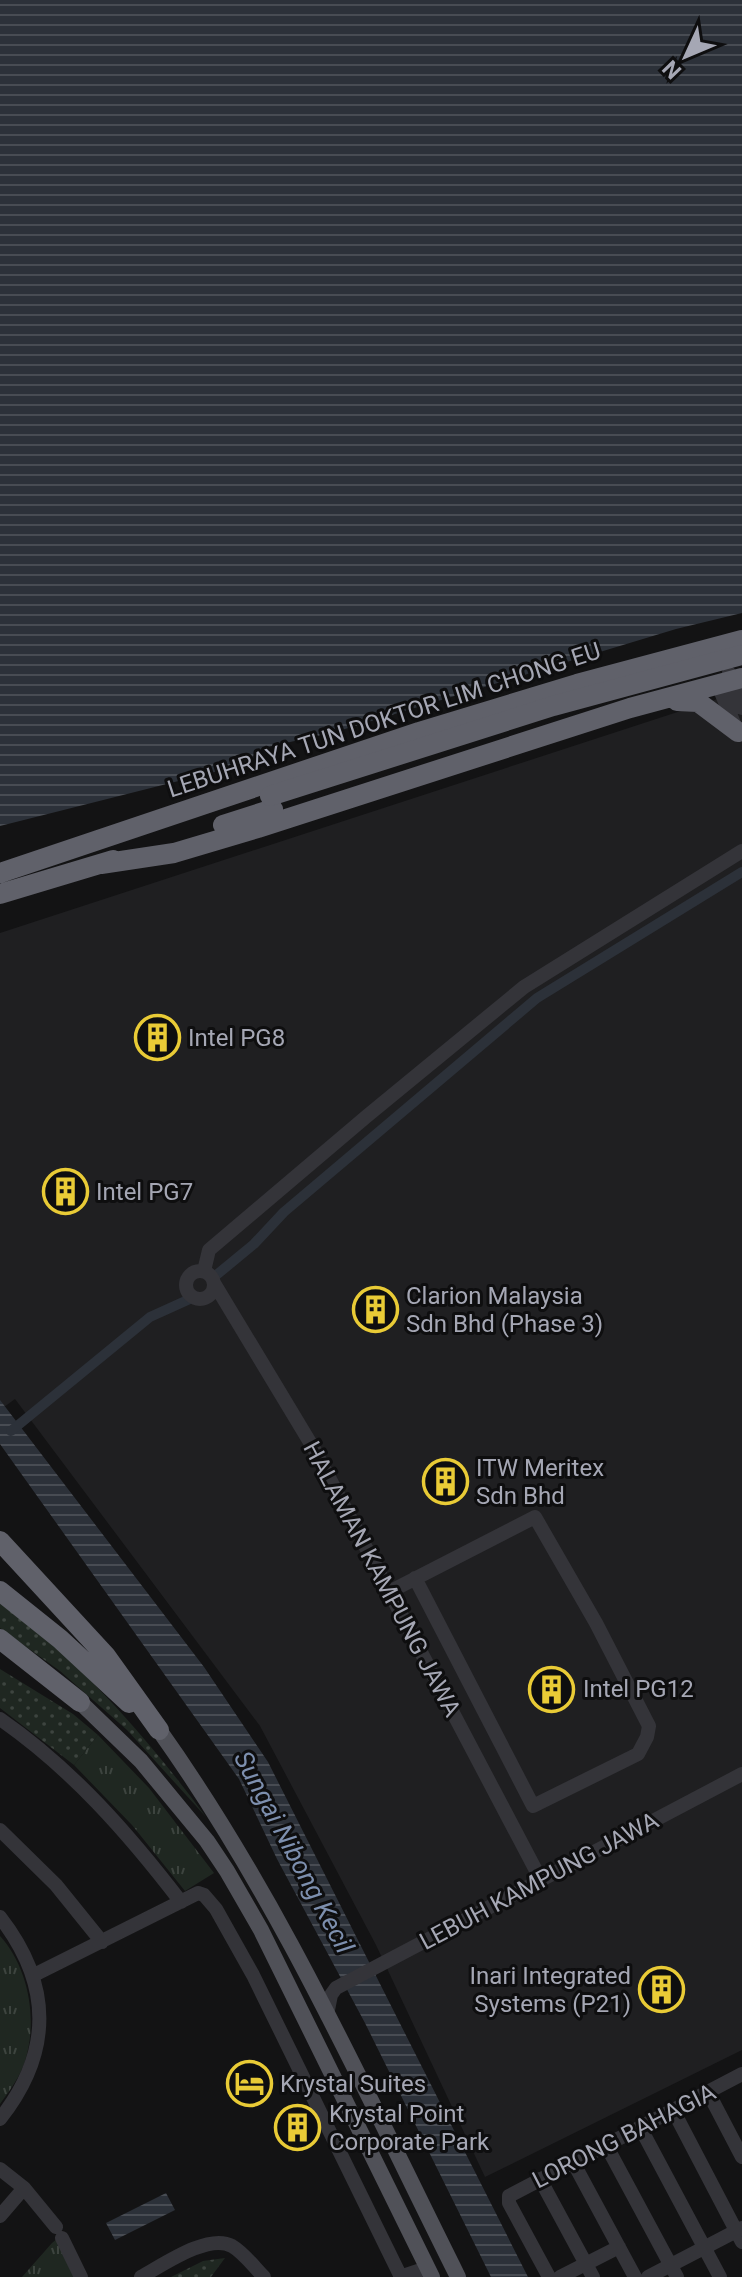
<svg xmlns="http://www.w3.org/2000/svg" width="742" height="2277" font-family="Roboto,sans-serif">
	<style>
		.built { fill: #1f1f21 }
		.grass { fill: url(#grass-dots) }
		.park { fill: url(#park-tufts) }
		.water { fill: url(#water-rules) }
		.lines { fill: none; stroke-linecap: round; stroke-linejoin: round }
		.canal { stroke: #2c3139; stroke-width: 10 }
		.minor { stroke: #343439; stroke-width: 14 }
		.major { stroke: #505158; stroke-width: 16 }
		.highway { stroke: #60616a; stroke-width: 20 }
		.highway-bridge { stroke: #60616a; stroke-width: 20 }
		.labels { text-anchor: middle; stroke-width: 6; stroke-linejoin: round; paint-order: stroke }
		.street-label { font-size: 24px; fill: #a5a7b4; stroke: #0e0e0f }
		.poi-label { font-size: 24px; fill: #a5a7b4; stroke: #0e0e0f; text-anchor: start }
		.water-label { font-size: 26px; font-style: italic; fill: #7d8fae; stroke: #0e0e0f }
	</style>
	<defs>
		<pattern id="grass-dots" width="8" height="8" patternUnits="userSpaceOnUse" patternTransform="scale(2)"><rect width="8" height="8" fill="#1f2721"/><path d="M2 2h.1M6 6h.1" fill="none" stroke="#3d443f" stroke-width="1.8" stroke-linecap="round"/></pattern>
		<pattern id="park-tufts" width="24" height="20" patternUnits="userSpaceOnUse" patternTransform="scale(2)"><rect width="24" height="20" fill="#1f2721"/><path d="M3 7l-1-3M5 7V3M7 7l1-3M15 17l-1-3M17 17v-4M19 17l1-3" fill="none" stroke="#3d443f"/></pattern>
		<pattern id="water-rules" width="6" height="5" patternUnits="userSpaceOnUse" patternTransform="scale(2)"><rect width="6" height="5" fill="#2c3139"/><path d="M0 2.5h6" fill="none" stroke="#484c53"/></pattern>
	</defs>
	<rect width="100%" height="100%" fill="#131314"/>
	<path class="built" d="M742,691v1359l-257,127 -109,-232 -116,-219 -245,-327 -15,11v-477z"/>
	<path class="grass" d="M0,1601c81,61 146,135 206,216l-79,-87 -67,-59 -60,-43z
		M0,1669l73,45 25,21 -24,30 -74,-57z
		M225,2258l-14,19h-40l32,-16z"/>
	<path class="park" d="M98,1735l51,53 65,85 -29,18 -53,-66 -58,-60z
		M0,1936c29,32 38,84 25,125 -5,16 -15,29 -25,43z
		M57,2239l19,38h-54l30,-34z"/>
	<path class="water" d="M0,0h742v613l-66,16 -341,103 -72,16 -13,15 -250,63z
		M0,1400l204,267 64,95 260,515h-37l-126,-254 -88,-164 -38,-80 -239,-335z
		M166,2193l9,17 -60,30 -9,-17z"/>
	<g class="lines">
		<path class="canal" d="M214,1277l40,-33 30,-32 253,-214 205,-126
			M11,1431l139,-114 42,-19"/>
		<path class="minor" d="M729,673l13,35
			M718,685l18,43
			M186 1285a14 14 0 1 1 28 0a14 14 0 1 1-28 0Z
			M204,1271l5,-21 158,-134 157,-129 218,-136
			M214,1283l100,166 227,431
			M389,1592l146,-75 61,106 53,103 -2,11 -9,17 -105,52 -118,-228
			M0,1719c72,50 128,114 181,183
			M0,1830l56,55 46,57
			M0,1917c52,67 53,135 0,202
			M34,1975l164,-82 6,2 12,14 37,66 148,302
			M327,2015l4,-20 5,-7 406,-214
			M708,2092l34,65
			M673,2110l69,132
			M640,2127l80,150
			M606,2145l71,132
			M573,2162l62,115
			M0,2169l24,19 32,39
			M540,2179l53,98
			M0,2216l24,-28
			M62,2238l19,39
			M141,2277c22,-12 67,-44 91,-31 12,7 22,21 32,31
			M400,2277l27,-9
			M549,2277l-40,-74v-7l233,-122
			M560,2277l59,-30
			M648,2277l94,-49"/>
		<path class="major" d="M80,1702l61,59 66,80 20,30 34,59 171,347
			M159,1730c121,170 206,361 299,547"/>
		<path class="highway" d="M677,701l21,1 40,30
			M223,825l50,-16
			M101,864l73,-11 84,-25 372,-120 112,-30
			M0,873l419,-141 158,-48 165,-44
			M0,894l113,-34
			M0,1541l106,115 53,74
			M0,1591l60,48 69,64
			M0,1639l80,63"/>
		<path class="highway-bridge" d="M270,796l283,-90 189,-51"/>
	</g>
	<defs>
		<symbol id="building-ring" viewBox="-11 -11 22 22"><circle r="9.5" fill="#0e0e0f" stroke="#e9cb36" stroke-width="1.5"/><path d="M-4-6H4V6H1V3H-1V6H-4ZM-2.5-4.3h1.7v1.8h-1.7ZM.8-4.3h1.7v1.8H.8ZM-2.5-1h1.7V.8h-1.7ZM.8-1h1.7V.8H.8Z" fill="#e9cb36"/></symbol>
		<symbol id="hotel-ring" viewBox="-11 -11 22 22"><circle r="9.5" fill="#0e0e0f" stroke="#e9cb36" stroke-width="1.5"/><path d="M-6-4.5h1.5V1H6V5H4.5V3h-9V5H-6ZM-4 0a1.8 1.8 0 1 1 3.6 0ZM.5 0V-2.5h3Q6-2.5 6 0Z" fill="#e9cb36"/></symbol>
	</defs>
	<g fill-rule="evenodd">
		<use href="#building-ring" x="132" y="1012" width="51" height="51"/>
		<use href="#building-ring" x="40" y="1166" width="51" height="51"/>
		<use href="#building-ring" x="350" y="1284" width="51" height="51"/>
		<use href="#building-ring" x="420" y="1456" width="51" height="51"/>
		<use href="#building-ring" x="526" y="1664" width="51" height="51"/>
		<use href="#building-ring" x="636" y="1964" width="51" height="51"/>
		<use href="#hotel-ring" x="224" y="2058" width="51" height="51"/>
		<use href="#building-ring" x="272" y="2102" width="51" height="51"/>
	</g>
	<g class="labels">
		<g class="street-label">
			<text transform="translate(384 720) rotate(-18)" y="8">LEBUHRAYA TUN DOKTOR LIM CHONG EU</text>
			<text transform="translate(382 1579) rotate(62)" y="8">HALAMAN KAMPUNG JAWA</text>
			<text transform="translate(539 1881) rotate(-28)" y="8">LEBUH KAMPUNG JAWA</text>
			<text transform="translate(624 2136) rotate(-27)" y="8">LORONG BAHAGIA</text>
		</g>
		<g class="poi-label">
			<text x="188" y="1046">Intel PG8</text>
			<text x="96" y="1200">Intel PG7</text>
			<text x="406" y="1304">Clarion Malaysia<tspan x="406" dy="28">Sdn Bhd (Phase 3)</tspan></text>
			<text x="476" y="1476">ITW Meritex<tspan x="476" dy="28">Sdn Bhd</tspan></text>
			<text x="583" y="1697">Intel PG12</text>
			<text x="631" y="1984" text-anchor="end">Inari Integrated<tspan x="631" dy="28">Systems (P21)</tspan></text>
			<text x="280" y="2092">Krystal Suites</text>
			<text x="329" y="2122">Krystal Point<tspan x="329" dy="28">Corporate Park</tspan></text>
		</g>
		<g class="water-label">
			<text transform="translate(294 1852) rotate(62)" y="9">Sungai Nibong Kecil</text>
		</g>
	</g>
	<g transform="translate(686 56) rotate(226)" stroke="#0e0e0f" stroke-width="6" paint-order="stroke">
	<path d="M0-6L14 30L0 20L-14 30Z" fill="#a5a7b4"/>
	<text y="-12" font-size="22" font-weight="bold" text-anchor="middle" fill="#a5a7b4">N</text>
	</g>
</svg>
